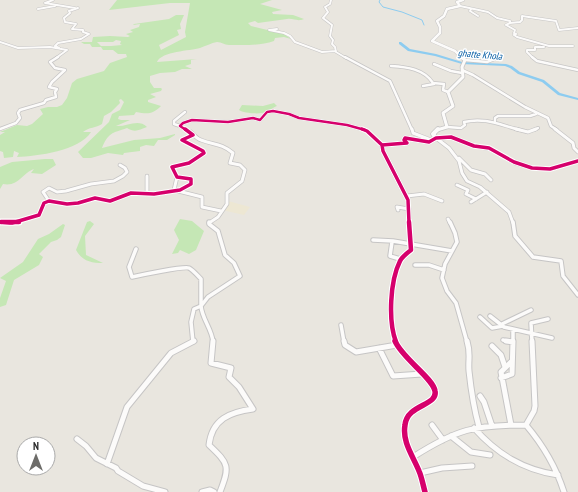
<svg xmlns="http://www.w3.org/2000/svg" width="578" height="492" font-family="'PT Sans Narrow',sans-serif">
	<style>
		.education { fill: #ede7d3 }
		.green { fill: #c5e7b5 }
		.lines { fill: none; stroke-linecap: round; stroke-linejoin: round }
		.stream { stroke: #8dccf0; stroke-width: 1 }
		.river { fill: #8dccf0; fill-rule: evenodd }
		.minor-far4-casing { stroke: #c6c5c5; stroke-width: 3 }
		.minor-far3-casing { stroke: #c6c5c5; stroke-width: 4 }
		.minor-far2-casing { stroke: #c6c5c5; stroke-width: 4.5 }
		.minor-far1-casing { stroke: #c6c5c5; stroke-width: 5.5 }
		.minor-casing { stroke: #c6c5c5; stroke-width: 7 }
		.tertiary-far4-casing { stroke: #c6c5c5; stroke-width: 3.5 }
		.tertiary-far3-casing { stroke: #c6c5c5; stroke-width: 4.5 }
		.tertiary-far2-casing { stroke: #c6c5c5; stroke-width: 5.5 }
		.tertiary-far1-casing { stroke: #c6c5c5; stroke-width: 7 }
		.tertiary-casing { stroke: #c6c5c5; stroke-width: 8 }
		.minor-far4 { stroke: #fcfbfa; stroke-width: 2 }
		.minor-far3 { stroke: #fcfbfa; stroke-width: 2.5 }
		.minor-far2 { stroke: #fcfbfa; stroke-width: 3 }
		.minor-far1 { stroke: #fcfbfa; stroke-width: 3.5 }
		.minor { stroke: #fcfbfa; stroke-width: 5 }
		.tertiary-far4 { stroke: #fcfbfa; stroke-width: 2.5 }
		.tertiary-far3 { stroke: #fcfbfa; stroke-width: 3 }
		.tertiary-far2 { stroke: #fcfbfa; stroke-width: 4 }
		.tertiary-far1 { stroke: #fcfbfa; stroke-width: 5 }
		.tertiary { stroke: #fcfbfa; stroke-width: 6 }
		.cycleway-far3-casing { stroke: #fff; stroke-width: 4 }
		.cycleway-far2-casing { stroke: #fff; stroke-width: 5.5 }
		.cycleway-far1-casing { stroke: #fff; stroke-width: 7 }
		.cycleway-casing { stroke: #fff; stroke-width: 8 }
		.cycleway-far3 { stroke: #d6006c; stroke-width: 2.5 }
		.cycleway-far2 { stroke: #d6006c; stroke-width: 3.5 }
		.cycleway-far1 { stroke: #d6006c; stroke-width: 4.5 }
		.cycleway { stroke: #d6006c; stroke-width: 5.5 }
		.labels { text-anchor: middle; stroke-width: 3; stroke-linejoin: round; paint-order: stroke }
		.far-water-label { font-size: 10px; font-style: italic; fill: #045ca4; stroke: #fff }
	</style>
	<rect width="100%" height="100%" fill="#e9e6df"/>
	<path class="education" d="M228,201l22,6 -6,8 -22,-5z"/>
	<path class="green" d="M117,0h155l-12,4 22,6 -10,2 1,2 20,1 11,4c-7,3 -10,-1 -17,0 -9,1 -20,3 -29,4l-3,-2 -7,2 3,3 33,8 7,5 -7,-2 -9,1 -1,3c-14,5 -30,4 -45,4 -5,0 -7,-3 -12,-3 -6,1 -11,4 -17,6 -10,3 -38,3 -43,14l40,-3 -6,1v4l-6,2 7,3h-10l-7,3 -15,1 -10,3v6l4,6h7l1,1 -1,2 -11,3 6,3 -8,3v2l13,4c-9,9 -14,8 -25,6l-2,3 -15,1 -1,3 3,1h9l-14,6c11,1 22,-8 31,1 -8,3 -12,6 -20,1 -15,5 -19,5 -25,20l32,-8 26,-2 15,-4v1l-8,5h-9l-4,6 -8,-1 -6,2v4l-16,2 -1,2 -15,-2 -17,5h-8l-5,-6 31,-30 3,-8 8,-4 4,-8 -3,-3 -2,1 1,3 -9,9 -7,4 -2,8c-6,4 -13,3 -19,8h8c-12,19 -53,24 -74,25l2,-4 -5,-2 -1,6 -9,1 -1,-6 -3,-1v-16l5,-3h-5l17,-7 10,1 5,-2 11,-10 -3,-5 8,-2h9l5,-2 5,-7 5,-15 5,-4 27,-8 6,-8 17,-6 -1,-3h-8l-5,-4h-10l-2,-3h-9l-2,-3h-6l-3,-2h16l4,4h10l11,-1 -2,-1 1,-3 -5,-1 -3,2h-21l1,-5 17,-1 18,1 2,-1 -4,-2 7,-2 -3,-2 9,-3 1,-3 -7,1 1,-1 35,-5 7,-4h8l-4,9 1,5 -4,1 2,5 -20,10 2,5 25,-13 -1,-5 5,-29h-20l-61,7z
		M274,103l3,3c-5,2 -9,6 -15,7 -6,1 -19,0 -23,-3l3,-5 21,1z
		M45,159h8l3,6 -14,9 -11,-1 3,-4c-12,4 -15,18 -31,15l-3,5v-22l12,-5z
		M180,219l12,2 12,10 -8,19 -7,4 -9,-4 -2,3 -6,1 7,-14 -5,-10z
		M90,221l4,3 -9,12 1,19 17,8c-12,0 -21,-2 -27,-13l11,-28z
		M63,224l2,1 -4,12 -4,3 -6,2 -12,12 4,3 -4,8 -25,15 -8,25 -6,2v-9l6,-17 -6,-3 23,-16 15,-23 11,-5z"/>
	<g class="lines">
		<path class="stream" d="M380,0l-1,2 4,5 19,5 20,8 2,5"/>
		<path class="river" d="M399,42h2l9,7 26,5 26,8 44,2 6,2 8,6 24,8 16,13 18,5v2l-20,-5 -16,-13 -24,-8 -8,-6 -5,-2 -43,-2 -27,-8 -27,-5 -9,-7z"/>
		<defs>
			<path id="minor-far4" d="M331,0l-1,4 -5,3 3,5 -5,6 9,7 -2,11 3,4 -1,4 3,3 1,5 10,6
				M45,3l30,5
				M45,3l8,-3
				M460,6l28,6 9,6 13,3v2l-4,2 9,5 -1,3 2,1 -2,1 3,2 32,9h24
				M38,9l17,-3
				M471,9l-1,2 8,5
				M510,23l10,-1 2,-2v-4l34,5 3,9 19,-2
				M277,29l-8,1 15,3 6,3 5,6 27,10 14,-1
				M0,42l18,6 32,-1 17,3 -11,8
				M59,48l-4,-2 3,-3 23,-4 8,-5 -6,-2v-2l-11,-1 4,-5 -11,-2 -1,-4 6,-5 -1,-2 9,-3
				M533,58l-6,-6v-2h8v-3h9"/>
			<path id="minor-far3" d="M345,57l45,24 22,49
				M532,57l5,4 41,9
				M465,60l22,2 10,-4
				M434,64l17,7 11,2
				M391,66c16,1 33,3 42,17l11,1 -1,6 5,2
				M462,70l11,5 52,32 23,11 3,8 6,4
				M423,86l11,-2
				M495,121v-3l3,-2h32l6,-2
				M180,126l-6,-2v-3l11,-9
				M447,127l14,1 4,-3 -1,-3c21,-5 36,3 56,8
				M0,129l16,-6 4,-5 -2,-5 2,-3 24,-7 2,-3 10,-3 -1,-5 2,-3 -8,-2 3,-5 13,-12 -10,-2 -5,-6 8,-5
				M186,130l-6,-4 3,-3 9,-3 36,2 25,-4 7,2 7,-8 6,-1 16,3 10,4 48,7 18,5
				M534,130l4,-2"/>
			<path id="minor-far2" d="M362,129l5,2 15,14
				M412,129l1,4 18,7
				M516,129l12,3 8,-3
				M555,129l18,14 1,5 4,4
				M191,132c3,3 6,7 10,8 12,5 20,3 32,13l-3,10 10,2 5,5 -3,11 -15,12v11l-9,13 -9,6
				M436,138l13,10 10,13 3,12 5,8 13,6 29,25 4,11
				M437,139l15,-2 22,9 16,3 25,14 18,5 17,1 28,-8
				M459,158l12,12 14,4 6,6
				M147,176v18
				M177,177l-3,13 28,7v10l19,4
				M457,185l11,5 -2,4 10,5
				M407,196l17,-2 18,7
				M49,201l-6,-9 6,-4 8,4 9,-1 25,-7 23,-3 9,-5 4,-4 -2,-4 -5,-3
				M471,202l16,-10
				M398,210l-1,-3 12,2
				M448,219l2,4
				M0,222l10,1
				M12,223l27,-8 5,-12 5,-2 18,3 11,-1 17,-5 15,3 21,-8 23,1 26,-4 11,-6v-5l-14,-2 -5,-10 17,-4 15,-10 -1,-2 -21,-11 11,-5 -8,-6"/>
			<path id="minor-far1" d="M1,222h18
				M209,222v2l9,7 7,24 9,8 6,13 -32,21 -7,9c1,13 11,23 12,36
				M450,222l5,11 2,9 -12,22 -3,14 5,13 9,12 11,39
				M513,222l2,14 18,21 28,4 2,15 15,19
				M373,240l20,1 59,10
				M392,242l-2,14 10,3
				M136,249l-7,18 3,10c9,-2 52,-11 57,-9 4,2 9,8 12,11v27l-7,3 -3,13 2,20
				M415,265h14l15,5
				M490,316l14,11 48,11
				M480,317l12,11 11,-2
				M502,324l29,-14
				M341,325l3,17
				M503,340l8,2
				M513,342v-13
				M532,342l-1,-19 17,-4"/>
			<path id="minor" d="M213,341l-2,22 20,5 -2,9 10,10 14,22c-23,3 -41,10 -44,36 20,19 21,21 11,47
				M344,341l1,4 11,7 41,-7
				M467,341c4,13 1,18 2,30 2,19 5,38 10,56
				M506,341l7,1
				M492,346l9,9 4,12
				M379,348l14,28 29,-2
				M501,378l11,-4 1,-33
				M480,396l4,6 8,24
				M432,425l11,15
				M511,425l-10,-53 11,-11
				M526,425c17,20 30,42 38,67
				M474,428c23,26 49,42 84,47
				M451,436l20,16 19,3
				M77,439l9,7 10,12 20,10 2,3 25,15 22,6
				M413,457c44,-28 61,-32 113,-32l8,-14 1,-5 -3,-65
				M107,464l20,-57 44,-54 23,-12
				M420,473l22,-5 30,-2
				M202,492l8,-2 4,2"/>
			<path id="tertiary-far4" d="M462,58l-7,-7 -23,-10 8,-8v-6l-3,-6 7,-5 3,-7 13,-3 -3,-4 6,-2"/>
			<path id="tertiary-far3" d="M437,130l10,-3 -4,-14 10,-7 -5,-14 15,-15 -1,-10 3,-7 -4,-3"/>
			<path id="tertiary-far2" d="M409,223l-1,-23 -25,-49 -1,-6 25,-2 -3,-3 1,-2 24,4 7,-4 -3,-4 5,-5"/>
			<path id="tertiary-far1" d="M396,342c-8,-21 -6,-61 4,-81 2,-4 7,-8 11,-11l-2,-28"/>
			<path id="tertiary" d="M395,341c7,17 38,37 40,50 3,15 -28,13 -30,34 -3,17 8,31 14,46 3,7 4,14 6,21"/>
		</defs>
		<use href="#minor-far4" class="minor-far4-casing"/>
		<use href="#minor-far3" class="minor-far3-casing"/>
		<use href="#minor-far2" class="minor-far2-casing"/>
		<use href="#minor-far1" class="minor-far1-casing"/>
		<use href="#minor" class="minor-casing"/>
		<use href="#tertiary-far4" class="tertiary-far4-casing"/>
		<use href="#tertiary-far3" class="tertiary-far3-casing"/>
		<use href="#tertiary-far2" class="tertiary-far2-casing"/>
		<use href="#tertiary-far1" class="tertiary-far1-casing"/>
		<use href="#tertiary" class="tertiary-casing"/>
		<use href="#minor-far4" class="minor-far4"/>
		<use href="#minor-far3" class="minor-far3"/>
		<use href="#minor-far2" class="minor-far2"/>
		<use href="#minor-far1" class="minor-far1"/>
		<use href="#minor" class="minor"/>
		<use href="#tertiary-far4" class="tertiary-far4"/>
		<use href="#tertiary-far3" class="tertiary-far3"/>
		<use href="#tertiary-far2" class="tertiary-far2"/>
		<use href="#tertiary-far1" class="tertiary-far1"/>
		<use href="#tertiary" class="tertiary"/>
		<defs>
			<path id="cycleway-far3" d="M186,130l-6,-4 3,-3 9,-3 36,2 25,-4 7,2 7,-8 6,-1 16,3 10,4 48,7 18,5"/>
			<path id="cycleway-far2" d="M362,129l5,2 15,14
				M0,222l10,1
				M12,223l27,-8 5,-12 5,-2 18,3 11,-1 17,-5 15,3 21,-8 23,1 26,-4 11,-6v-5l-14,-2 -5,-10 17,-4 15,-10 -1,-2 -21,-11 11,-5 -8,-6
				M409,223l-1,-23 -25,-49 -1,-6 25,-2 -3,-3 1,-2 24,4 7,-4 15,-1 23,9 15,2 25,14 18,6 18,1 28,-8"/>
			<path id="cycleway-far1" d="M1,222h18
				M396,342c-8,-21 -6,-61 4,-81 2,-4 7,-8 11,-11l-2,-28"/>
			<path id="cycleway" d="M395,341c7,17 38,37 40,50 3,15 -28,13 -30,34 -3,17 8,31 14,46 3,7 4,14 6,21"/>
		</defs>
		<use href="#cycleway-far3" class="cycleway-far3-casing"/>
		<use href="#cycleway-far2" class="cycleway-far2-casing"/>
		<use href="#cycleway-far1" class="cycleway-far1-casing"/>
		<use href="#cycleway" class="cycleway-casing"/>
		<use href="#cycleway-far3" class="cycleway-far3"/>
		<use href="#cycleway-far2" class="cycleway-far2"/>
		<use href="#cycleway-far1" class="cycleway-far1"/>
		<use href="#cycleway" class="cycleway"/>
	</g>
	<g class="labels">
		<g class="far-water-label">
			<text transform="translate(480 54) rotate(5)" y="4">ghatte Khola</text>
		</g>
	</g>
	<g transform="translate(36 456)"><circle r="19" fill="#ffffff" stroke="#aaaaaa"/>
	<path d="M0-3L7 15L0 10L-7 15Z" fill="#6d6c69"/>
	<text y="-6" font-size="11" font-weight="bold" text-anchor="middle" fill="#2a2a2a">N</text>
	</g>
</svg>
